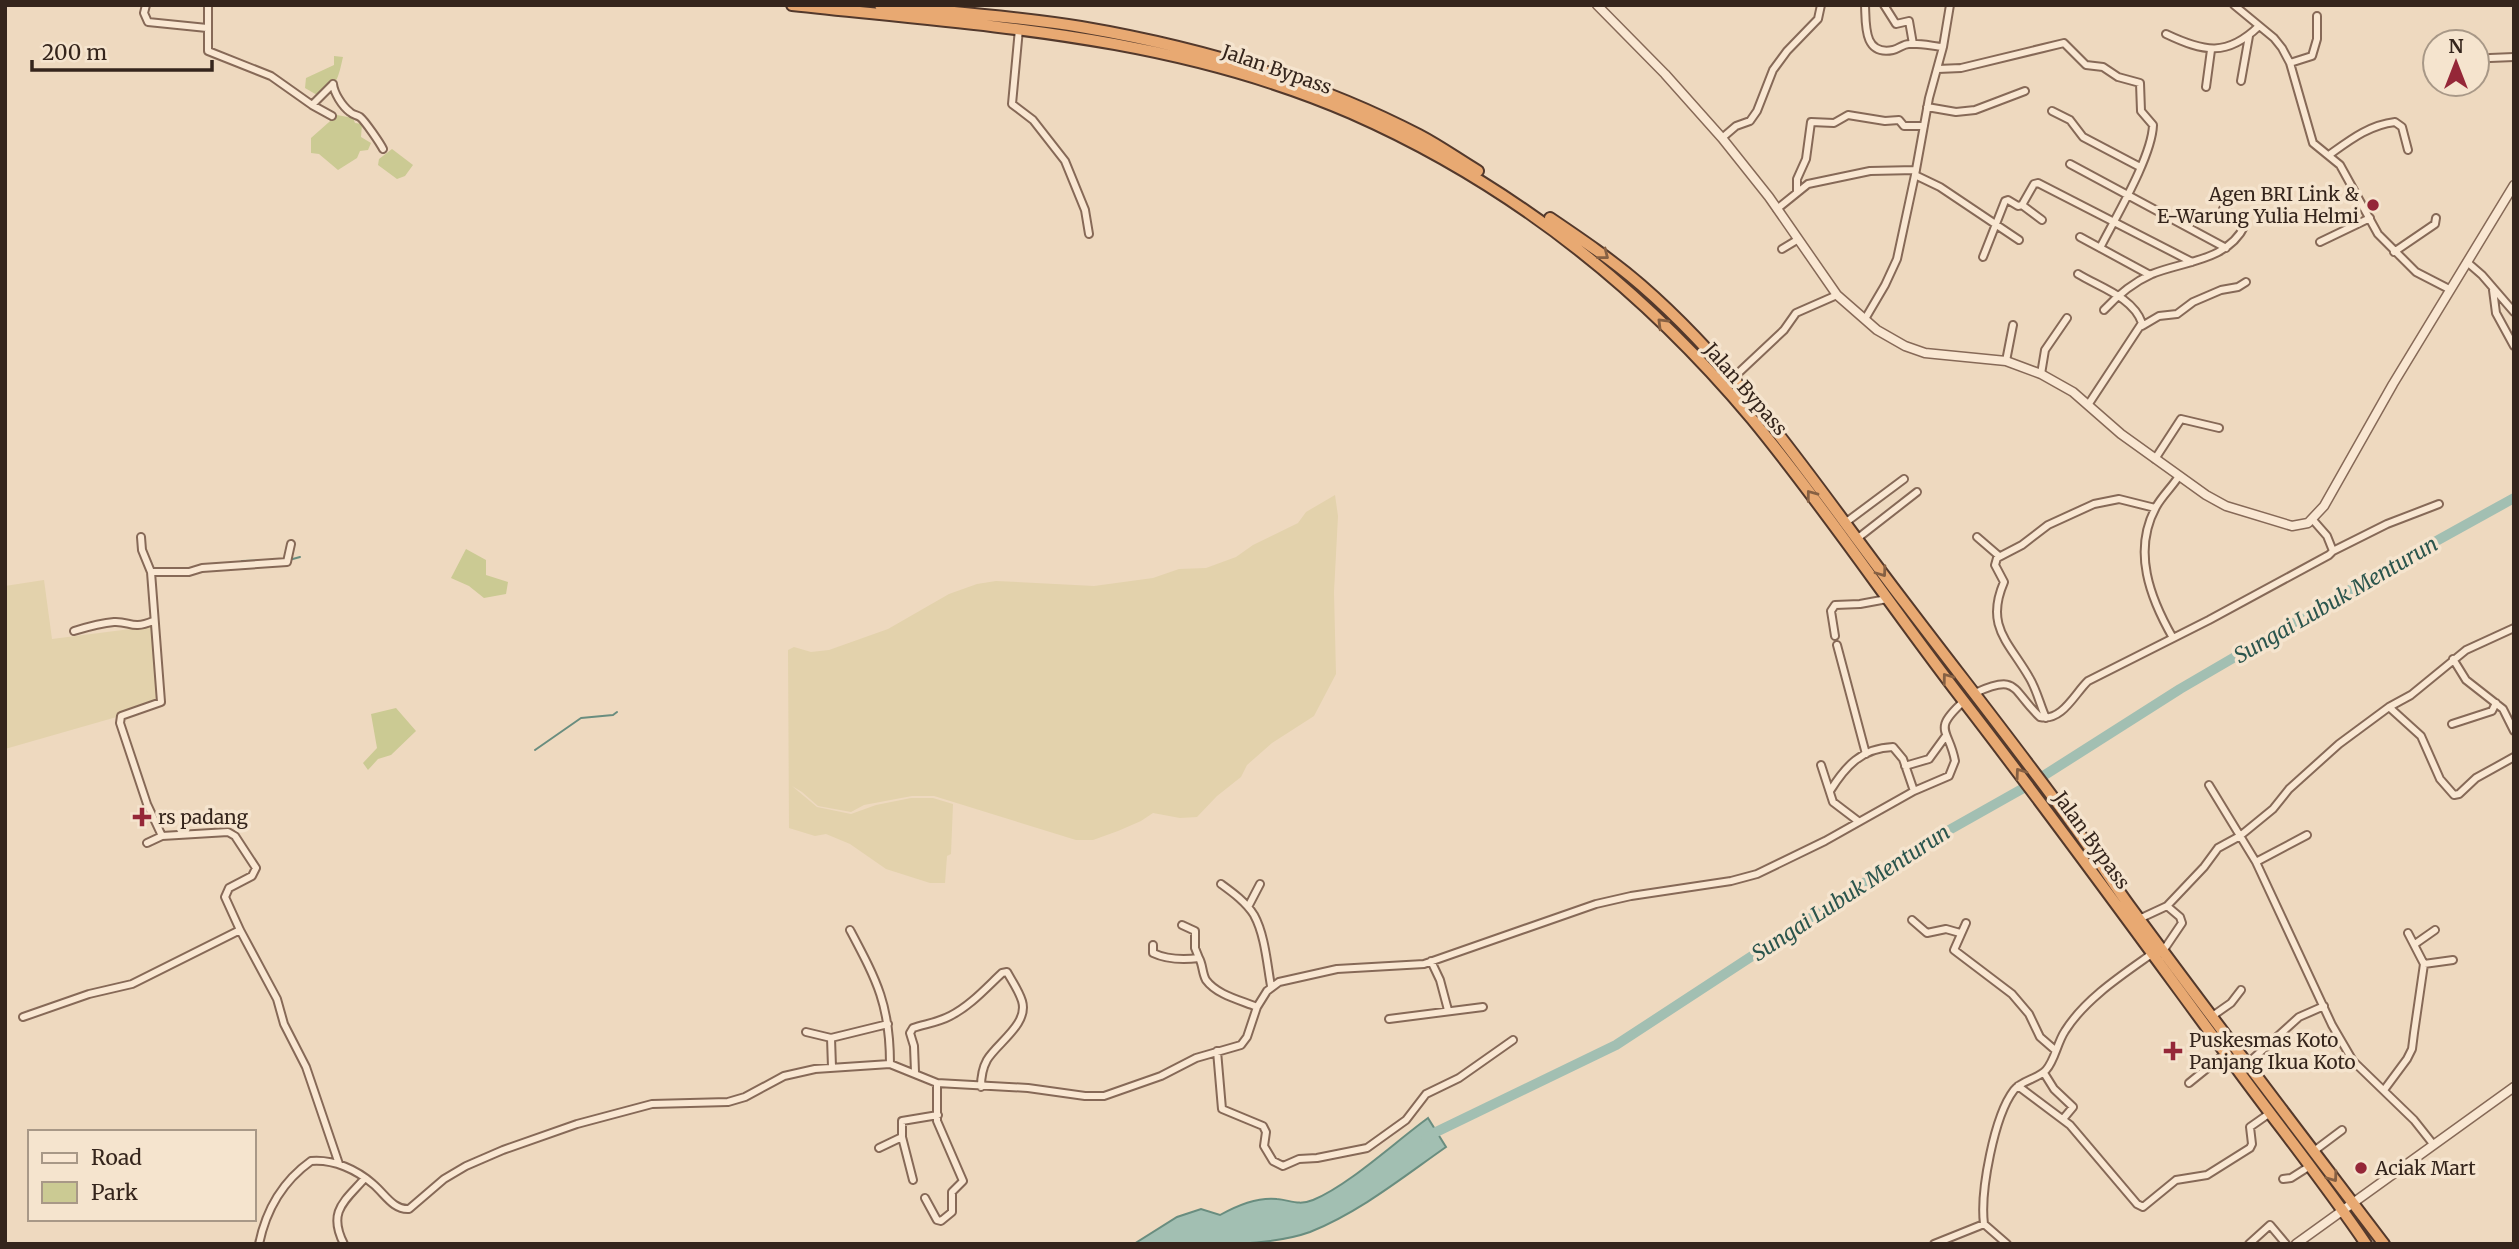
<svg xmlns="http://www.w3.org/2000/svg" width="2519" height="1249" font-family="Merriweather,serif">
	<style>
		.farmland { fill: #e3d2ac }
		.green { fill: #cbca93 }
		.water { fill: #a2bfb2; stroke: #698d7f; stroke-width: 2 }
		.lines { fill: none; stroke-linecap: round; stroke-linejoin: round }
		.stream { stroke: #698d7f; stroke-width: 2 }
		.river { stroke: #a2bfb2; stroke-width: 10 }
		.minor-casing { stroke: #866957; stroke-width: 10 }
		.tertiary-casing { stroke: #866957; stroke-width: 11 }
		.trunk-casing { stroke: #53392c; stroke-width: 14 }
		.minor { stroke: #f9e7d2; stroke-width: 6 }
		.tertiary { stroke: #f9e7d2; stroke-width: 8 }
		.trunk { stroke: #e8a972; stroke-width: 10 }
		.oneway { stroke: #866043 }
		.poi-dot { fill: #952738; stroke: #f5e4ce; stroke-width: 2.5 }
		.labels { text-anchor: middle; stroke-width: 7; stroke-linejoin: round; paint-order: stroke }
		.street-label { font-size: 19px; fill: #35251c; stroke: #f5e4ce }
		.poi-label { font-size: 19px; fill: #35251c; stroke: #f5e4ce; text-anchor: start }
		.water-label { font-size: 21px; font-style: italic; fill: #2b554d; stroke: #f5e4ce }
	</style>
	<rect width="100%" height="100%" fill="#eed9bf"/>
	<path class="farmland" d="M1335,495l3,21 -4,76 2,82 -22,42 -42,27 -25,22 -6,12 -24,19 -20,21 -17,1 -27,-5 -12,8 -23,10 -25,9h-17l-142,-44h-22l-48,9 -13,7 -33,-6 -16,-14 -10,-6 25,21 34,7 25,-9 35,-7h22l20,6 -2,50 -4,2 -2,27h-15l-44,-14 -36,-25 -24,-10 -11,2 -26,-8 -1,-178 6,-3 17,5 18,-2 59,-21 61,-35 28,-10 19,-3 98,5 59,-8 26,-9 27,-1 30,-11 17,-12 45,-22 8,-11z
		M44,580l8,59 102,-13 8,78 -157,45v-163z"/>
	<path class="green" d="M334,56l9,1c-4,17 -5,26 -19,38h-7l-12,-7 1,-10 28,-13z
		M337,115l16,3 2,5 7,1 -1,13 10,6 -3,7 -8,1 -3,7 -19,12 -19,-16 -8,-1v-15z
		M392,149l21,16 -8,11 -8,3 -19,-14 1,-6z
		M466,549l20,11v15l22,7 -2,12 -22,4 -15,-12 -18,-8z
		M396,708l20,23 -25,24 -13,4 -10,11 -5,-7 14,-15 -6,-34z"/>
	<path class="water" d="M1428,1118l18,29c-43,30 -86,65 -136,85 -47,17 -125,12 -176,12l43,-27 24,-8 19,6c16,-9 38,-18 57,-16 13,1 21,7 36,1 36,-15 82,-58 115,-82z"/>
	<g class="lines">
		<path class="stream" d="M289,560l11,-3
			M242,561l37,-1
			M535,750l46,-32 32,-3 4,-3"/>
		<path class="river" d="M1426,1139l8,-6 182,-88 303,-198 110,-62 151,-96 204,-119 130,-72"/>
		<defs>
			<path id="minor" d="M146,5l-2,8 4,9 59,6
				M208,5v46l63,25 41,29 20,11
				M1865,5c1,19 -2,51 28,45 6,-1 10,-6 16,-6 11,-1 23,2 34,3
				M1884,5l12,19 13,-3 4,23
				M2234,5l40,33 8,10 8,15 23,80 27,22 38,69 38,38 33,17
				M1019,29l-7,75 21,16 32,41 20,49 4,24
				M2166,34c38,18 61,23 93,-8
				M2490,58l24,-1
				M2290,63l22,-7 5,-17v-23
				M1938,69l23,-1 103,-25 22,22 17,2 15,10 22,6 1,28 12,14c-1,32 -38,93 -53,123
				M2241,81l8,-45
				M333,84c1,9 9,22 17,28 3,3 7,3 10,5 5,4 20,26 23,32
				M2206,87l5,-37
				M312,105l21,-21
				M1927,107l29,5 19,-2 50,-19
				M2052,111l18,9 13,17 57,30
				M1722,138l14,-12 14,-5 7,-10 16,-41 14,-19 31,-32 3,-14
				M2329,155c21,-15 40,-30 66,-33l7,5 6,23
				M2070,164l156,84
				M1915,175l25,12 79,53
				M1797,191v-12l9,-20 5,-37 23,1 14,-8 37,6 14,-1 5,6h20
				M2022,205l20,15
				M1777,209l31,-25 62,-13 46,-1
				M2080,237l70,38
				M2320,242l50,-24
				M1782,249l15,-9
				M2394,252l41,-28 1,-6
				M1983,257l22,-56 3,-1 10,6 4,-1 12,-21 4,-1 154,79
				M2467,262l15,13 32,37
				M2078,274c21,13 55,23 64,49l-54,82
				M2493,290l3,23 18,33
				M2104,310c13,-14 30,-28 48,-36 32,-13 76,-13 93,-49l-2,-4 -20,-12
				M1865,319l20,-34 12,-26 18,-84 14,-77 14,-51 7,-42
				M2142,326l17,-10 18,-2 16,-12 28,-12 17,-3 8,-5
				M2006,361l7,-36
				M2041,374l4,-24 22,-32
				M1733,378l51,-48 12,-17 41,-18
				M2155,459l26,-40 38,9
				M1845,523l59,-44
				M141,537l1,13 9,22 10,130 -40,14 -1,7 27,81 15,32 66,-4 7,4 21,32 -4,8 -23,12 -4,9 15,33 37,69 7,25 22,43 33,97
				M1977,537l22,19
				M1858,538l59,-46
				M2333,551l54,-27 52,-20
				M151,572h38l13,-4 85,-6 4,-18
				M74,631c13,-4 26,-8 40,-9 16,-1 18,8 39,-1
				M1835,636l-4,-25 4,-6 25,-1 27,-5
				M2173,638c-23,-40 -41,-87 -17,-131 6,-11 16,-20 23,-31
				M1837,645l29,109
				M2453,659l13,21 37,29 11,22
				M1975,693c44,-20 36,-3 65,24 22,5 35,-24 48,-36l121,-61 120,-65 4,-4 -6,-15 -14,-16
				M2389,707l32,29 19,43 14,16 5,-1 17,-16 38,-21
				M2046,718c-6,-13 -9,-28 -17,-41 -21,-36 -44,-51 -25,-95l-9,-17 2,-7 25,-13 26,-20 46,-21 25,-5 36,9
				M2452,724l40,-13 4,-8
				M1821,765l12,37 25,19
				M1905,766l24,-7 16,-22
				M2209,785l47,77 76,163 21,36 61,59 19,24
				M1830,791c15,-24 31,-43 63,-44l10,12 11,32
				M147,843l15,-7
				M2256,862l51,-27
				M1221,884c11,8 25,18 33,31 11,20 13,49 17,71
				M1248,907l12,-23
				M2139,919l28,-13 37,-39 14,-19 22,-12 33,-27 16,-20 50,-45 50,-37 22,-12 55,-45 48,-22
				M1912,920l15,13 19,-4 14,4
				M1966,923l-12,27 58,44 17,20 11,23 15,13
				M1182,925l13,6v17l4,10
				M850,930c27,51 40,75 40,134
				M2415,944l20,-14
				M1153,945v8c15,7 30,7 46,5 4,7 3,15 7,22 11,15 34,20 51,27
				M2163,951l19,-28 -2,-6 -13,-11
				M1431,961l9,19 8,30
				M2424,964l29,-4
				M23,1017l66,-23 43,-10 108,-54
				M2211,1017l20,-14 10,-13
				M1389,1019l94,-12
				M806,1032l25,6
				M1217,1051l5,58 41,17 3,6 -2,14 9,15 10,5 16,-7 18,-1 50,-10 39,-28 20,-26 33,-16 54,-38
				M2247,1064l52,-47 25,-11
				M832,1067l-1,-29 57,-14
				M915,1072l-1,-26 -4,-13 3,-5c12,-4 26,-6 37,-12 20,-10 36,-28 52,-43l5,-1c5,9 12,19 15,29 7,23 -25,42 -35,59 -5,9 -6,17 -6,27
				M2044,1073l10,16 19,18 -10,12
				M2189,1083l37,-30
				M2018,1086l52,39 67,79 6,3 33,-27 31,-5 43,-27 2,-4 -2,-17 20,-14
				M2384,1090l23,-31 5,-10 2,-16 10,-69 -16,-31
				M879,1148l23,-11
				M2314,1151l28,-21
				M2283,1179l8,-1 19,-12
				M913,1180l-11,-43v-16l36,-6
				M925,1198l12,22 4,1 11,-9v-20l11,-11 -26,-60v-38
				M1984,1224l23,20
				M259,1244c7,-34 24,-63 52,-83 23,-2 46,9 62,23 12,10 20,26 36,25l35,-30 22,-13 37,-16 74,-26 75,-20 76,-2 17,-5 39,-21 31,-7 75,-5 47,19 91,5 57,8h19l57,-20 35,-18 45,-13 6,-8 10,-30 10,-16 12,-9 58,-13 87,-5 172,-60 35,-8 100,-15 26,-7 68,-33 89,-50 35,-15 6,-15c-6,-33 -24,-30 9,-60
				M344,1244c-17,-33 1,-43 21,-66
				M1934,1244l50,-20c-4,-32 10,-108 30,-134 8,-10 24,-11 32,-20 9,-10 11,-27 19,-39 20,-32 57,-56 88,-78
				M2249,1244l21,-19 16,19"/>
			<path id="tertiary" d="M1597,5l68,69 57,64 47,59 68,98 40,35 28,16 20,7 81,8 35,13 32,18 48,42 85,61 20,11 66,20 16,-3 16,-17 69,-122 121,-199
				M2296,1244l218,-157"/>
			<path id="trunk" d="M792,5c193,21 379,30 559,108 157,69 291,175 401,306 74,90 139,188 210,280 95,123 186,249 278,374 42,57 86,112 126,171
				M880,5c67,7 135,11 201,22 117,20 232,53 338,108 21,11 39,24 59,36
				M1550,218c31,21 62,42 91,67 105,91 180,209 264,318 56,74 114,147 169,223 20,27 37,55 57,82 83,113 168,224 253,336"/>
		</defs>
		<use href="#minor" class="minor-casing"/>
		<use href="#tertiary" class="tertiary-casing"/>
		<use href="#trunk" class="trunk-casing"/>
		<use href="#minor" class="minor"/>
		<use href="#tertiary" class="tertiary"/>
		<use href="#trunk" class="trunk"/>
	</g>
	<defs><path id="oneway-chevron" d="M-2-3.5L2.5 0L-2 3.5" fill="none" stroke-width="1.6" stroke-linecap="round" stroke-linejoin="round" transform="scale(1.75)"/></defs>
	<g class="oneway">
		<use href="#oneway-chevron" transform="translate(1604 255) rotate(38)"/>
		<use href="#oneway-chevron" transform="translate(1662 323) rotate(-135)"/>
		<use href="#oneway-chevron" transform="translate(1811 495) rotate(-127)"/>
		<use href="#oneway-chevron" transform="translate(1882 572) rotate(54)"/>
		<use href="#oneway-chevron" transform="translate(1947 678) rotate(-127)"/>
		<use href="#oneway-chevron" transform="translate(2020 773) rotate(-126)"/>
		<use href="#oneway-chevron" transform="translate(2333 1177) rotate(54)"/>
	</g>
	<g class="poi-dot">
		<circle cx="2373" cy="205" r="7"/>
		<path d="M138.5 806.5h7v7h7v7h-7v7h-7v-7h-7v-7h7z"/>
		<path d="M2169.5 1040.5h7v7h7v7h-7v7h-7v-7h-7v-7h7z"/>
		<circle cx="2361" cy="1168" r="7"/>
	</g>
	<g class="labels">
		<g class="street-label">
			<text transform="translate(1277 69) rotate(19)" y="7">Jalan Bypass</text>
			<text transform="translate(1746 389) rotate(49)" y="7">Jalan Bypass</text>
			<text transform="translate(2092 840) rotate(54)" y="7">Jalan Bypass</text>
		</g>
		<g class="poi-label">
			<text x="2359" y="201" text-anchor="end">Agen BRI Link &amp;<tspan x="2359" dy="22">E-Warung Yulia Helmi</tspan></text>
			<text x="158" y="824">rs padang</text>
			<text x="2189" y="1047">Puskesmas Koto<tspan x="2189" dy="22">Panjang Ikua Koto</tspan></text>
			<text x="2375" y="1175">Aciak Mart</text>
		</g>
		<g class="water-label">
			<text transform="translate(2336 600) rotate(-30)" y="7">Sungai Lubuk Menturun</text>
			<text transform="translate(1851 893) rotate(-33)" y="7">Sungai Lubuk Menturun</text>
		</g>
	</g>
	<rect width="2519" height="1249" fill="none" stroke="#35251c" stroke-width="14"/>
	<rect x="28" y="1130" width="228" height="91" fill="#f5e4ce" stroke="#a89887" stroke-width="2"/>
	<rect x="42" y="1153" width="35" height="10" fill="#f9e7d2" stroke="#a89887" stroke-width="2"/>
	<text x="91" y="1165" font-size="21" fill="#35251c">Road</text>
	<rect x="42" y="1182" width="35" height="21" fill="#cbca93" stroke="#a89887" stroke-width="2"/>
	<text x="91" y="1200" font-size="21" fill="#35251c">Park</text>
	<g transform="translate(2456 63)"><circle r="33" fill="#f5e4ce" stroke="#a89887" stroke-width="2"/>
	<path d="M0-5L12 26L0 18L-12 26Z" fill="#952738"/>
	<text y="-10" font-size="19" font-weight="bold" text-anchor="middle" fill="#35251c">N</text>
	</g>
	<path d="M32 60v10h180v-10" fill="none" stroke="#35251c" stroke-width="3.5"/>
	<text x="42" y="60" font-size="21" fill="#35251c" stroke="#f5e4ce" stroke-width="5" paint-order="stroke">200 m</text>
</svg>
